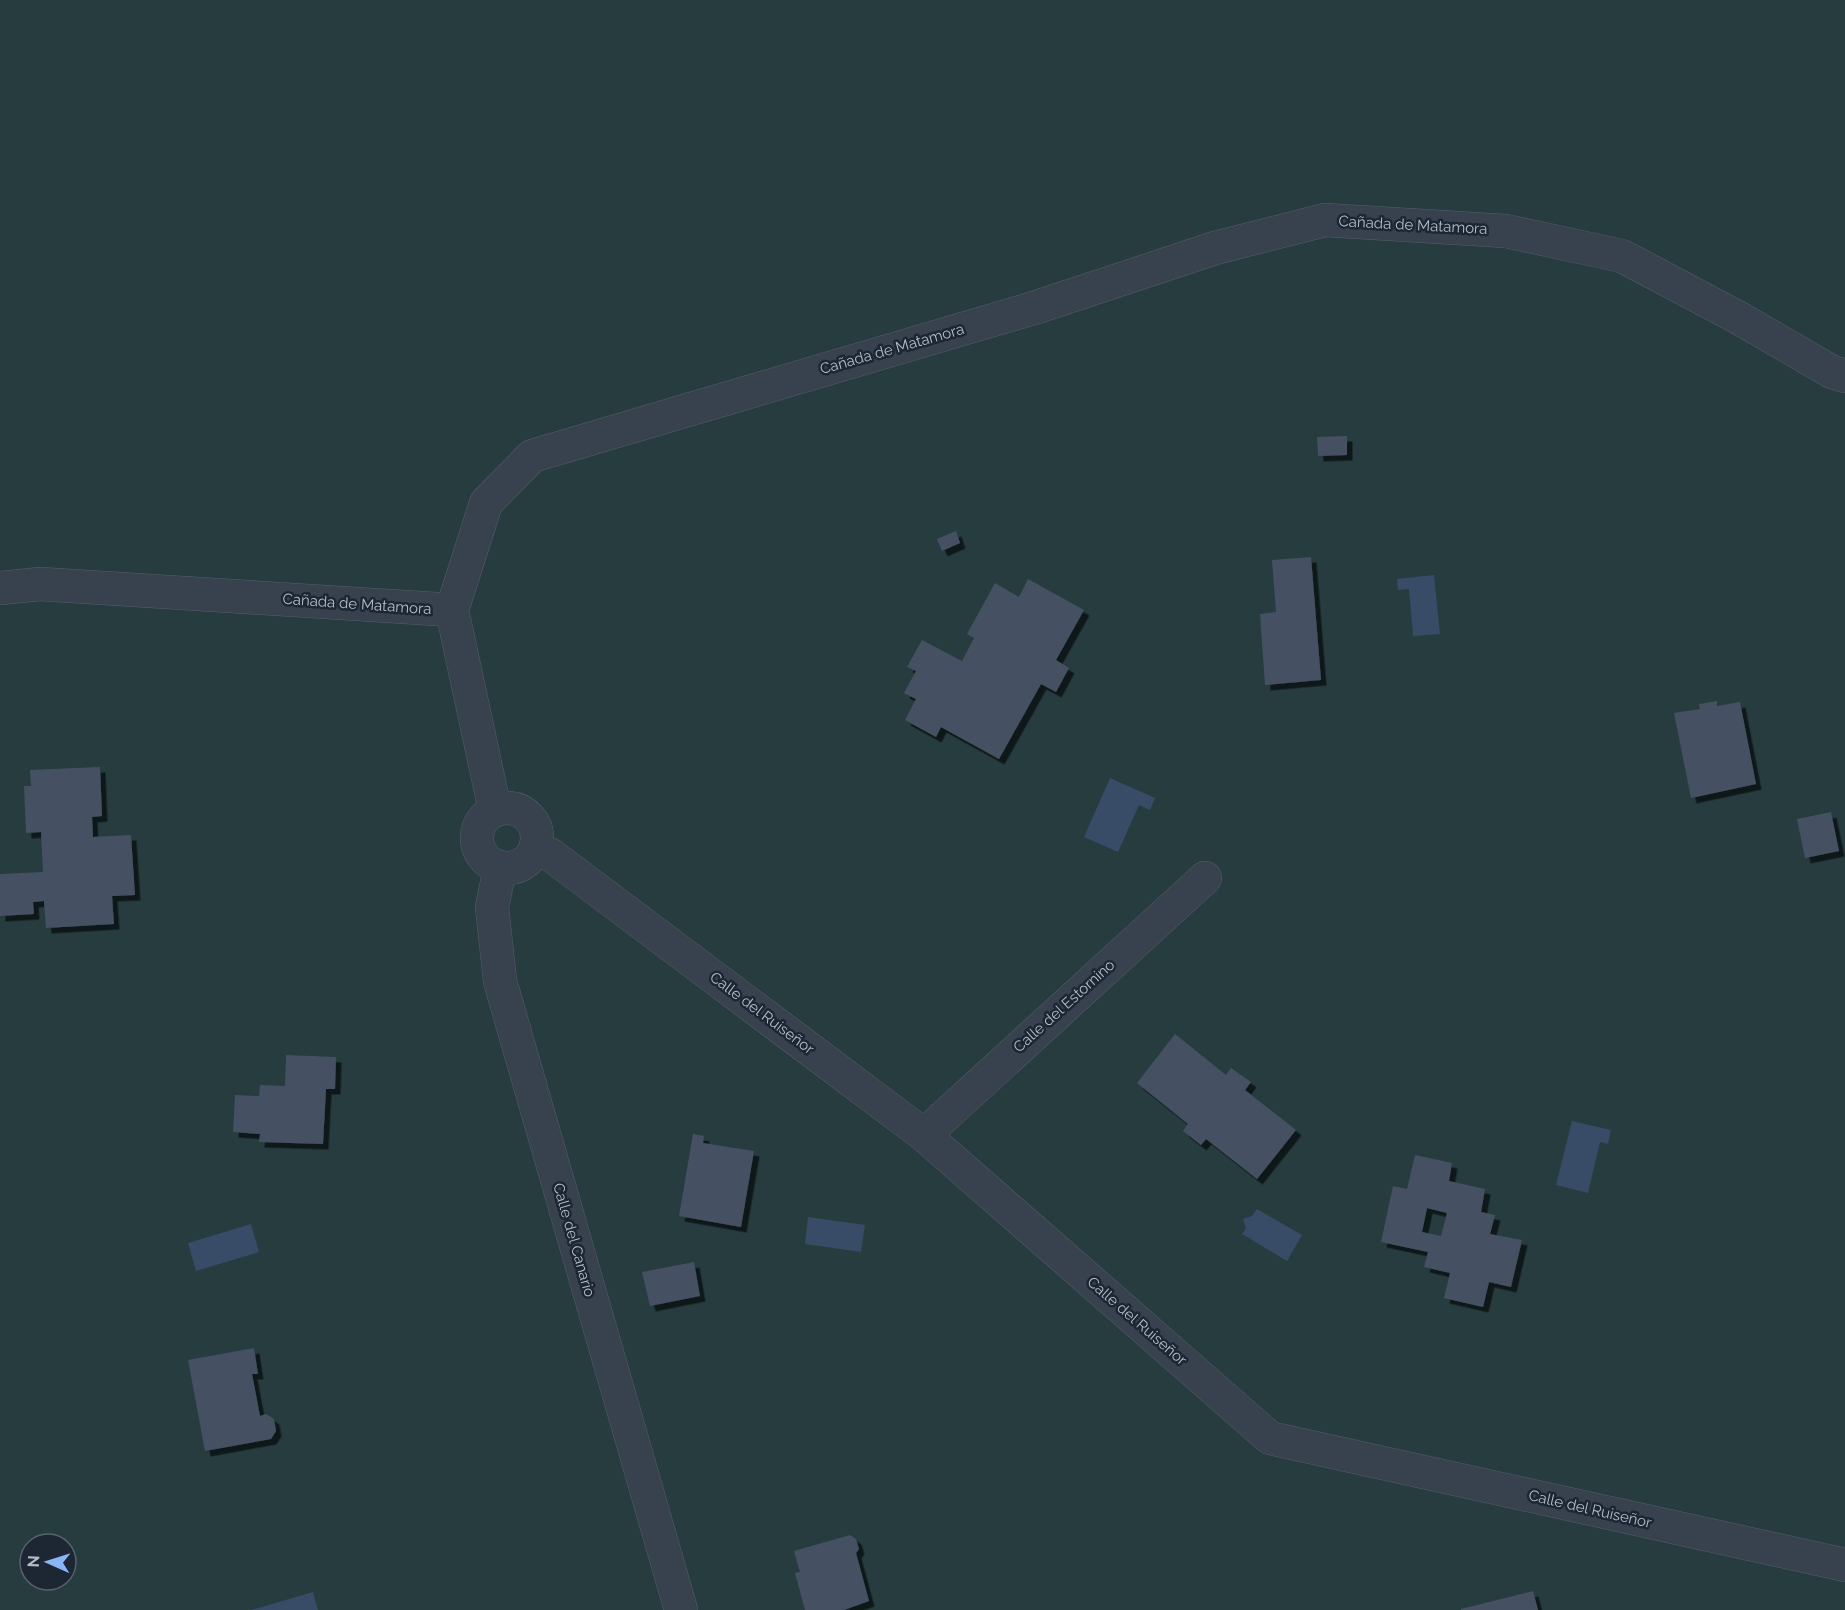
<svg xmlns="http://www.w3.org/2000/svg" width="1845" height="1610" font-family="Raleway,sans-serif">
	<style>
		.green { fill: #263c3f; fill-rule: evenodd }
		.water { fill: #394c67 }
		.building { fill: #455162; fill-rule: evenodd; filter: url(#shadow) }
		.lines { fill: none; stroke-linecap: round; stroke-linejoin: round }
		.street-casing { stroke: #565f6c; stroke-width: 34 }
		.street { stroke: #38414e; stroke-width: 33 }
		.labels { text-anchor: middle; stroke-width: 5; stroke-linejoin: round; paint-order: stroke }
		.street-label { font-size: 15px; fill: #b4bcc9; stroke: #1d2633 }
	</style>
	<defs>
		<filter id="shadow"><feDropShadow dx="5.5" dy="5.5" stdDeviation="0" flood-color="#0009"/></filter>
	</defs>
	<rect width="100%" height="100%" fill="#242f3e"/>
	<path class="green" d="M0,0h1845v1610h-1845zM30,1544h36v36h-36z"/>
	<path class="water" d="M1434,575l6,59 -27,2 -4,-47 -11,1 -1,-11z
		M1110,778l45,20 -5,12 -11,-5 -21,47 -34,-15z
		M1572,1121l39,9 -3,14 -8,-2 -12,51 -32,-8z
		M1257,1209l45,26 -15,26 -45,-27 4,-6 -3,-9 9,-3z
		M808,1217l57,8 -4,27 -56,-8z
		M251,1224l8,28 -63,19 -8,-28z
		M313,1592l5,18h-67z"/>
	<path class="building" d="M1347,436v19l-29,1 -1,-19z
		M956,531l4,12 -18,8 -5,-12z
		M1311,557l10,123 -56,5 -5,-71 16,-2 -4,-52z
		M1028,579l56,31 -28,50 13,8 -13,24 -15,-8 -42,75 -58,-32 -5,10 -31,-17 11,-21 -12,-6 12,-22 -9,-4 15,-27 40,21 12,-23 -7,-4 28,-51 24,14z
		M1717,701v5l23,-4 16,82 -65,14 -17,-85 26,-4 -1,-5z
		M100,767l2,49 -10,1 1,20 38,-2 4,60 -23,1 2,28 -68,4 -2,-27 -11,1 1,12 -34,2v-42l43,-2 -2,-40 -15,1 -2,-47h7l-1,-16z
		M1831,812l8,39 -34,7 -8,-39z
		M1175,1034l51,41 5,-7 20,14 -6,8 51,40 -39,49 -51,-40 -5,6 -18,-14 5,-7 -51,-41z
		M286,1055l50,2 -1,32h-9l-3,55 -64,-2 1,-8 -27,-2 2,-37 24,1 1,-11 25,1z
		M693,1134l11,2 -1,7 51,8 -13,76 -62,-11z
		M1415,1155l37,8 -3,18 36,8 -4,23 14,3 -5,19 32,6 -11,47 -22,-5 -6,25 -39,-9 6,-25 -26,-6 4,-15 -47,-10 12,-56 14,3zM1427,1208l20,5 -6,23 -19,-4z
		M694,1262l6,34 -50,10 -8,-34z
		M254,1348l4,26h-6l8,42 6,-2 8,5 2,12 -5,8 -66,12 -17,-91z
		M850,1535l6,4 3,10 -3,4 13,48 -25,9h-39l-10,-37 5,-1 -6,-21z
		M1533,1591l5,19h-77v-1z"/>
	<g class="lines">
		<defs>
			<path id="street" d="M0,588l40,-4 412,26
				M477 838a30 30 0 1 1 60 0a30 30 0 1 1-60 0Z
				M495,810l-43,-200 34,-107 46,-47 505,-149 178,-59 110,-28 181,11 116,25 117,62 93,54 13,4
				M536,849l15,6 373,280 346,303 575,127
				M500,868l-8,39 8,74 181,629
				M924,1135l281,-257"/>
		</defs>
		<use href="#street" class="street-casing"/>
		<use href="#street" class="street"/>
	</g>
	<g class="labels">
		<g class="street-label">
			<text transform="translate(1413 225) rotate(3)" y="5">Cañada de Matamora</text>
			<text transform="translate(892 349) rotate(-16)" y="5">Cañada de Matamora</text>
			<text transform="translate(357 604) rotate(4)" y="5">Cañada de Matamora</text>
			<text transform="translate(1064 1006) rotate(-42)" y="5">Calle del Estornino</text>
			<text transform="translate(762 1013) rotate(37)" y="5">Calle del Ruiseñor</text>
			<text transform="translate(574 1240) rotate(74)" y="5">Calle del Canario</text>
			<text transform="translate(1137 1321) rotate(41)" y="5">Calle del Ruiseñor</text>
			<text transform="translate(1590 1509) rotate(13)" y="5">Calle del Ruiseñor</text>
		</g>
	</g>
	<g transform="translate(48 1562) rotate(273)"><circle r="28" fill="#1d2633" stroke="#59626f" stroke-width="1.5"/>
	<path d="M0-4.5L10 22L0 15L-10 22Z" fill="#8ab4f8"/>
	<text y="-9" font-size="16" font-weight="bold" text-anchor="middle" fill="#b4bcc9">N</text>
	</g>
</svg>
